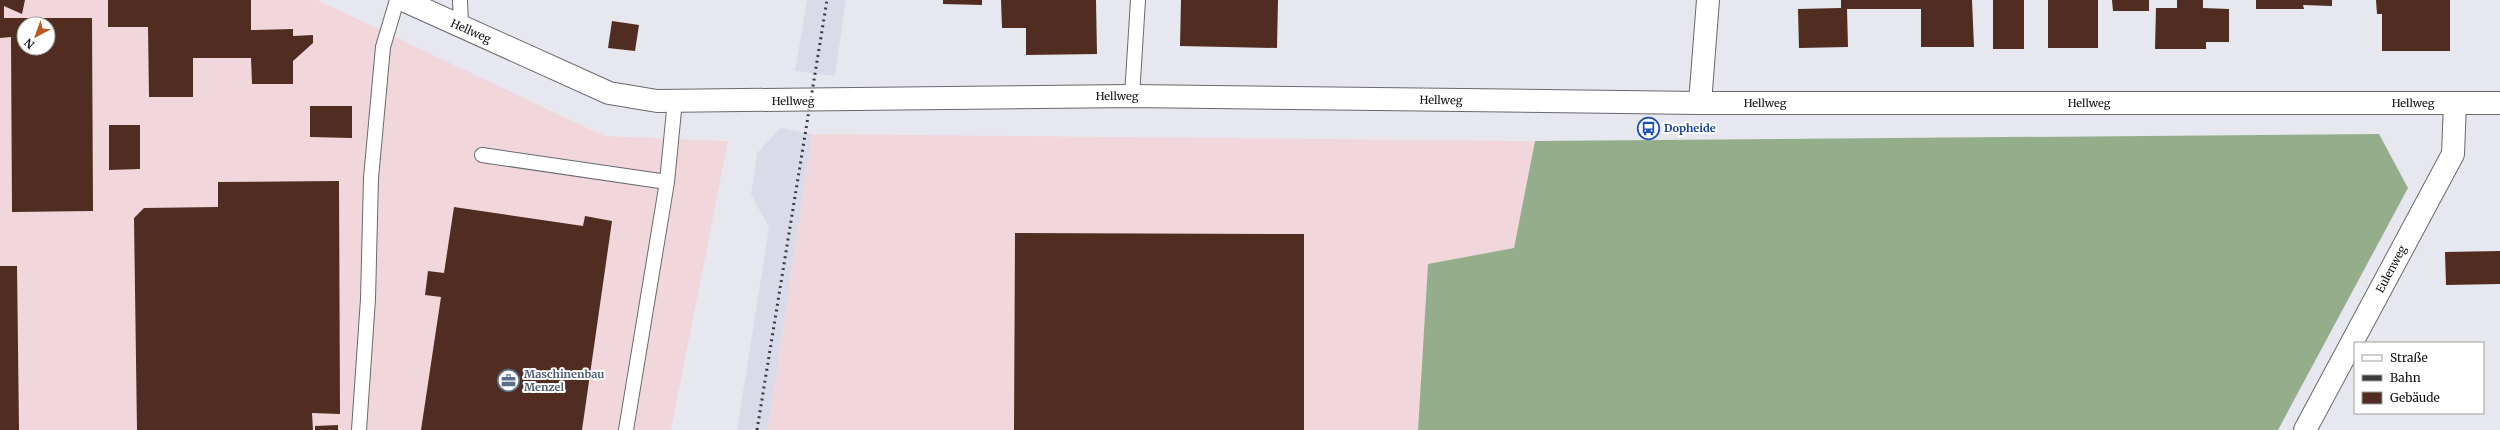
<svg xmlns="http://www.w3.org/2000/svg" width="2500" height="430" font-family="Merriweather,serif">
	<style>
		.industrial { fill: #f1d7dc; fill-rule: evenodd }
		.built { fill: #d9dbe9 }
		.forest { fill: #94ae8b }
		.building { fill: #502c21; fill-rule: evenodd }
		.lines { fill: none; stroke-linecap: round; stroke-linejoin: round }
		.lane-casing { stroke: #68686f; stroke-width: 16 }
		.street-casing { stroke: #68686f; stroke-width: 24 }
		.lane { stroke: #fff; stroke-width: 14 }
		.street { stroke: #fff; stroke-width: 22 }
		.rail { stroke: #3b3b3e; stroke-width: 3; stroke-dasharray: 2 4; stroke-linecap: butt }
		.labels { text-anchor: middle; stroke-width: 4; stroke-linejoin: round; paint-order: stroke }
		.street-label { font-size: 11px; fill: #0f0f11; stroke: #fff }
		.transit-label { font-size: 11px; font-weight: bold; fill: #164399; stroke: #fff; text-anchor: start }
		.service-label { font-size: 11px; font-weight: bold; fill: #4e5e75; stroke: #fff; text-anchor: start }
	</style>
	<rect width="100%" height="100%" fill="#e7e8ef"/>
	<path class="industrial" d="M0,0h317l287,136 124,5 -57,289h-671zM24,24h24v24h-24z
		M812,134l723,7 -21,107 -86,17 -10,165h-650z"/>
	<path class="built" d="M807,0h39l-11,76 -40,-5z
		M781,128l31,6 -44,296h-31l32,-202 -18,-34 6,-41z"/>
	<path class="forest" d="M2379,134l29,54 -130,242h-860l10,-166 86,-16 21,-107z"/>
	<path class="building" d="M0,0h25l-3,14 -18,-8v12h88l1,193 -81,1 -1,-175 -11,1zM24,24h24v24h-24z
		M108,0h143v30l42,-1v7l20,-1v8l-20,18v23h-41l-1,-26h-58v39h-44l-1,-70h-40z
		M943,0h39v5l-39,-1z
		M1001,0h95l1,54 -71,1v-27h-24z
		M1181,0h97l-1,48 -97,-2z
		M1841,0h131l2,47h-53v-38h-74l1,38 -49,1 -1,-39 43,-1z
		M1993,0h31v49h-31z
		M2048,0h50v48h-50z
		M2112,0h37v11h-36z
		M2177,0h26v8l26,1v33h-23v7h-51l1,-41h21z
		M2256,0h76v6l-29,-1 1,4h-48z
		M2376,0h74v51h-68v-37h-5z
		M612,21l27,4 -4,26 -27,-3z
		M310,106h42v32l-42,-1z
		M109,125h31v44l-31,1z
		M339,181l1,233 -28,-1 1,17h-176l-3,-212 10,-10 74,-1v-25z
		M454,207l129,19 2,-10 27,5 -30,209h-161l20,-133 -16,-2 3,-24 16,2z
		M1015,233l289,1v196h-290z
		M2500,251v33l-54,1 -1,-33z
		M0,266h17l2,164h-19z
		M338,425v5h-23v-4z"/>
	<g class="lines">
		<defs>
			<path id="lane" d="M460,0l1,26
				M1132,96l6,-96
				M482,155l185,27 8,-82
				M359,430l9,-131 3,-121 12,-131 14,-47
				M626,430l41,-248"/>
			<path id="street" d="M403,0l206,93 48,8 475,-5 568,7h800
				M1700,103l8,-103
				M2305,430l148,-276 2,-51"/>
		</defs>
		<use href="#lane" class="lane-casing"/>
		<use href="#street" class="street-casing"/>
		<use href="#lane" class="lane"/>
		<use href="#street" class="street"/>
		<path class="rail" d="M757,430l70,-430"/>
	</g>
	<defs>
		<symbol id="bus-ring" viewBox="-11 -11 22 22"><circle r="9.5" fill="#fff" stroke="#1a4fb4" stroke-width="1.5"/><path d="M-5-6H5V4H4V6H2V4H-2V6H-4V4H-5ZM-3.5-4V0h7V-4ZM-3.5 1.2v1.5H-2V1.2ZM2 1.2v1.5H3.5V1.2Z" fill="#1a4fb4"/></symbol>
		<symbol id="office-ring" viewBox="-11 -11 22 22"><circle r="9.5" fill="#fff" stroke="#5c6f8a" stroke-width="1.5"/><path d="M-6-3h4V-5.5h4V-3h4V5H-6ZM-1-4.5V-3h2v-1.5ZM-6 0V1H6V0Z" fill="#5c6f8a"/></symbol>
	</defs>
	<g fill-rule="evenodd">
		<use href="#bus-ring" x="1636" y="116" width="25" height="25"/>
		<use href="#office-ring" x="496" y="368" width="25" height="25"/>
	</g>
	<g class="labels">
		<g class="street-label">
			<text transform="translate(471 31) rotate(24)" y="4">Hellweg</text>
			<text x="1117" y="100">Hellweg</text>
			<text transform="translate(1441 100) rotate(1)" y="4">Hellweg</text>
			<text x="793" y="105">Hellweg</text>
			<text x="1765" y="107">Hellweg</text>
			<text x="2089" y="107">Hellweg</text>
			<text x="2413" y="107">Hellweg</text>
			<text transform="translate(2391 269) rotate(-62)" y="4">Eulenweg</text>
		</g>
		<g class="transit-label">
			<text x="1664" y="132">Dopheide</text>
		</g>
		<g class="service-label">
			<text x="524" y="378">Maschinenbau<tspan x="524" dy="13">Menzel</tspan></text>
		</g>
	</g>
	<rect x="2354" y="342" width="130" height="72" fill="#ffffff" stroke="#9f9fa0"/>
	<rect x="2362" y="355" width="20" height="6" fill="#ffffff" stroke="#9f9fa0"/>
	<text x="2390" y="362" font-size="12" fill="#0f0f11">Straße</text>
	<rect x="2362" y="375" width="20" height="6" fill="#3b3b3e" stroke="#9f9fa0"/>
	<text x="2390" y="382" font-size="12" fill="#0f0f11">Bahn</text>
	<rect x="2362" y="392" width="20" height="12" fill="#502c21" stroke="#9f9fa0"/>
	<text x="2390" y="402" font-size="12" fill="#0f0f11">Gebäude</text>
	<g transform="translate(36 36) rotate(221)"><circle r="19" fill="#ffffff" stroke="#9f9fa0"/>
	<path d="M0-3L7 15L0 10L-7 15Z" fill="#bb5822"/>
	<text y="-6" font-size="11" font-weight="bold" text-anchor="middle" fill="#0f0f11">N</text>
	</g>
</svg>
